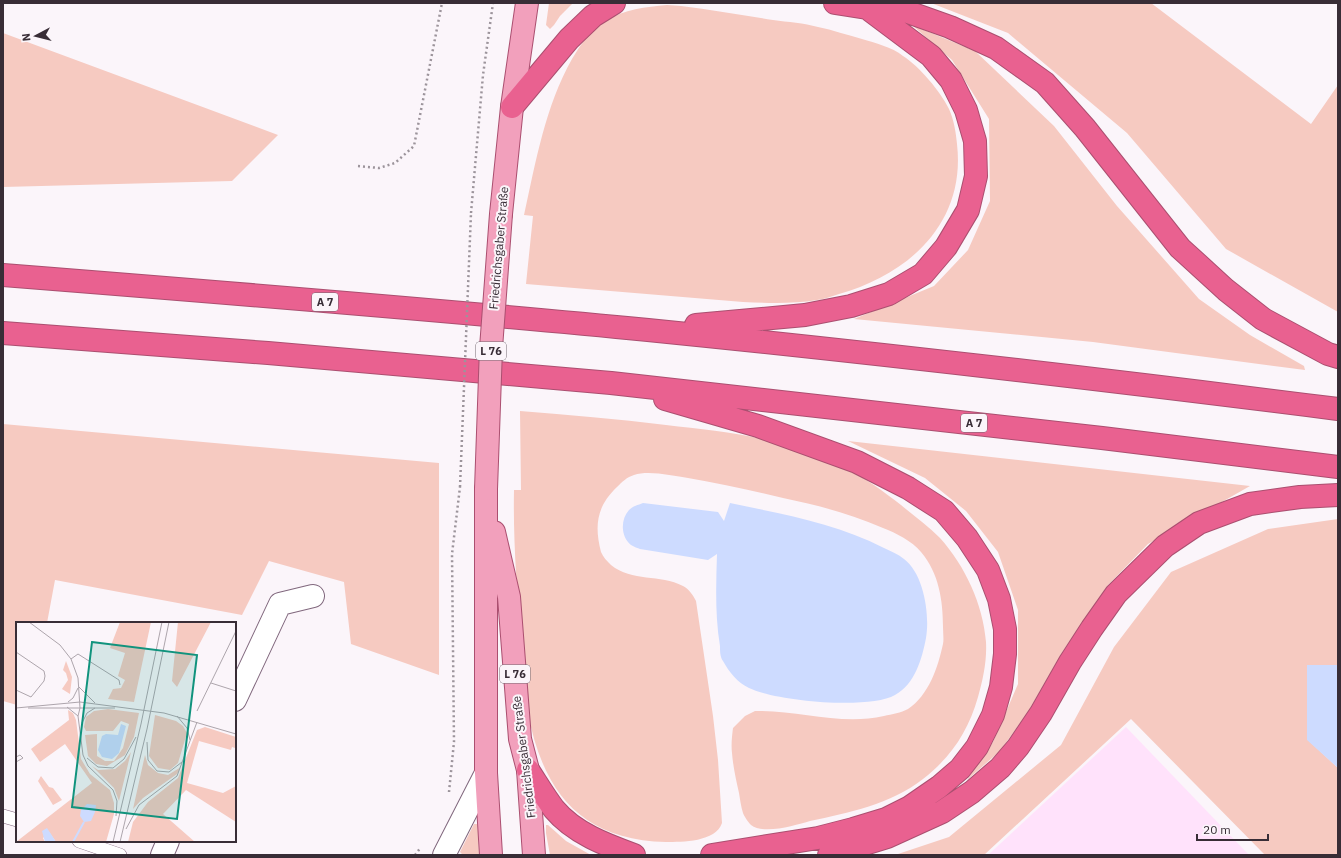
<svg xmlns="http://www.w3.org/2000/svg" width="1341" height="858" font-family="'IBM Plex Sans',sans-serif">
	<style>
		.built { fill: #ffe2fb }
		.green { fill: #f6cac1 }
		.water { fill: #cddbff }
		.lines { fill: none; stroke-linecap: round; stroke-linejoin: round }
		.lane-casing { stroke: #80677d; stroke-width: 14 }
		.street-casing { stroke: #80677d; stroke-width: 24 }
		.secondary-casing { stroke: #80677d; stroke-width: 24 }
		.primary-casing { stroke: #ab4f70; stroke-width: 24 }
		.highway-casing { stroke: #ab4f70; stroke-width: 24 }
		.path { stroke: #9c949b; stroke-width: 2.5; stroke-dasharray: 2 3; stroke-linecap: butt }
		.lane { stroke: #fff; stroke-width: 13 }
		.street { stroke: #fff; stroke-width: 22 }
		.secondary { stroke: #fff; stroke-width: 22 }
		.primary { stroke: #f2a0bc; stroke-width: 22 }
		.highway { stroke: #e96190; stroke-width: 22 }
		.primary-bridge-casing { stroke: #ab4f70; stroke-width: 24; stroke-linecap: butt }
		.path-bridge { stroke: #9c949b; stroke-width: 2.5; stroke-dasharray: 2 3; stroke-linecap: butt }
		.primary-bridge { stroke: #f2a0bc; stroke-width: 22 }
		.labels { text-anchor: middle; stroke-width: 4; stroke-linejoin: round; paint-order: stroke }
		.shield { fill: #fbf5fa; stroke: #726971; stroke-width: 1 }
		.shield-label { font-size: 11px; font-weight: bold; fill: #382d36 }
		.street-label { font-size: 12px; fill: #382d36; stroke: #fbf5fa }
		.inset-river { fill: none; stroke: #cddbff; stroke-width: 2 }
		.inset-road { fill: none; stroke: #ada5ac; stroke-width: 1 }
		.view { fill: #10937d; fill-opacity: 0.15; stroke: #10937d; stroke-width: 2 }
		.inset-edge { fill: none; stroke: #382d36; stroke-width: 2 }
	</style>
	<rect width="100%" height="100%" fill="#fbf5fa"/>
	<path class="built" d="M1126,727l123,128h-261z"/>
	<path class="green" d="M549,3h24l-13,13 -6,9 -4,4 -4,-4z
		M931,3h220l160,121 27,-39v227l-112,-63 -99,-116 -119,-100z
		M667,5l14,1c31,4 62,9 92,14 15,2 31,3 45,7 15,3 29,8 44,12 13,4 30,8 41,17 16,10 38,36 46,53 5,11 7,24 8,35 9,78 -47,130 -118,150 -7,2 -14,5 -22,6 -24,4 -49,3 -74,2l-217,-18 7,-68 -9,-1c12,-54 21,-108 48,-156 9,-15 19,-30 34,-38 18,-12 40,-14 61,-16z
		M912,25l63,26 79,75 63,80 82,93 51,36 54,31 1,4 -212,-28 -239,-23 80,-33 34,-36 22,-49 -1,-82 -37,-59z
		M3,33l275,102 -46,46 -229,6z
		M520,411c49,4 97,8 146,14 33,4 67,7 100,15 27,7 54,18 80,29 20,9 38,23 55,36 13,11 27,21 39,33 25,28 43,66 46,104 1,19 -3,37 -8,55 -10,35 -27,60 -55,82 -32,25 -75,34 -113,42 -14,4 -46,14 -59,4 -3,-3 -7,-9 -8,-12 -2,-6 -3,-14 -4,-20 -3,-13 -6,-27 -7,-40 -1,-8 0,-17 1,-25l12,-12 10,-5c43,-1 86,15 129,5 8,-2 17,-3 24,-7 21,-14 30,-42 35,-65 1,-5 0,-11 0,-17 0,-26 -4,-54 -22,-75 -9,-11 -25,-19 -38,-24 -32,-14 -66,-23 -100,-30 -32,-8 -63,-14 -95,-20 -15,-2 -39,-8 -54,-3 -7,2 -12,7 -17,12 -20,19 -23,38 -16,65 2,5 6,9 10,13 21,17 49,9 72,21 6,3 10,9 13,15l17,115 5,44 4,63c-6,19 -40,19 -56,19 -85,-2 -123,-50 -138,-129 -5,-22 -5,-49 -7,-72 -4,-50 -8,-101 -7,-151h7z
		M3,424l436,39v212l-88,-31 -7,-62 -75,-21 -27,54 -187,-35 -8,43h-30v82l-14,-4z
		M848,441l402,45 -102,58 -40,41 -45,66 -35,61 -28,39 -33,29 26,-38 25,-58v-74l-20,-58 -32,-41 -41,-33z
		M1338,519v146h-31v74l31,29v87h-73l-134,-136 -147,136h-89l54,-18 112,-92 53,-98 57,-75 97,-43z
		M474,824h3l1,2 1,29h-16l-3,-3z
		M546,825h2l18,16 25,14h-41l-4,-22z"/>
	<path class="water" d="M643,503l75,9 6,9 6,-18c52,11 106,20 154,45 6,3 14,6 20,11 20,15 26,56 22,79 -4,21 -11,46 -31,57 -26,15 -119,6 -146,-7 -11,-5 -20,-16 -26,-27 -3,-4 -3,-10 -3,-15 -5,-30 -4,-61 -3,-92l-9,6 -68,-11c-2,-1 -6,-2 -9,-4 -10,-8 -11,-25 -2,-35 4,-4 9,-5 14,-7z
		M1307,665h31v103l-31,-28z"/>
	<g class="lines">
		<defs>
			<path id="lane" d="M3,816l14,4
				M79,841l41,14"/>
			<path id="street" d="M235,700l45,-96 33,-8
				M162,855l6,-14"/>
			<path id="secondary" d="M444,855l42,-82"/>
			<path id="primary" d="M501,214l11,-107 15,-104
				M486,489v284l5,82
				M494,532l15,65 11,142 8,31 6,85"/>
			<path id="highway" d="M835,3l32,5 38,3 45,16 46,21 49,35 40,45 95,120 46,42 37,29 65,35 10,3
				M512,107l57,-68 24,-23 21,-13
				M3,275c215,17 430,34 645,55 230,23 460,50 690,79
				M696,325l109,-10 46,-9 38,-12 34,-20 23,-27 22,-37 8,-34 -1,-35 -9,-31 -15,-30 -20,-24 -64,-48
				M3,333l265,20 343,30 491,55 236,29
				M665,399l93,27 99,36 51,26 36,23 23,27 21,32 11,29 6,30v25l-4,33 -8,28 -16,32 -17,22 -21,18 -29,20 -24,12 -33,10 -35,9 -106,17
				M528,770c8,12 16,26 26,39 20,24 52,36 80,46
				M829,855l58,-18 55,-25 30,-20 28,-24 18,-21 23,-34 29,-51 22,-34 24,-34 49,-48 34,-23 51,-19 50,-7 38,-2"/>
		</defs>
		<use href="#lane" class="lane-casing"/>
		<use href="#street" class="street-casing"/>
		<use href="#secondary" class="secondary-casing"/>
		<use href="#primary" class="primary-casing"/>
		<use href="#highway" class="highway-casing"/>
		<path class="path" d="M358,166l21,2 16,-5 19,-17 28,-143
			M471,213l12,-138 10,-72
			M449,792l5,-50 -2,-188 8,-67
			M415,855l6,-8"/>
		<use href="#lane" class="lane"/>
		<use href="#street" class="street"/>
		<use href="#secondary" class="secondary"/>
		<use href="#primary" class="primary"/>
		<use href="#highway" class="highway"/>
		<defs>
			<path id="primary-bridge" d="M486,489l5,-141 10,-134"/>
		</defs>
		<use href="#primary-bridge" class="primary-bridge-casing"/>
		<path class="path-bridge" d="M460,487l11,-274"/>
		<use href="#primary-bridge" class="primary-bridge"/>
	</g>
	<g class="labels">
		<g class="shield">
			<rect x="312" y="293" width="26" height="18" rx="3"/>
			<rect x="476" y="342" width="30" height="18" rx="3"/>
			<rect x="961" y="414" width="26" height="18" rx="3"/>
			<rect x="500" y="665" width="30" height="18" rx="3"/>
		</g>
		<g class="shield-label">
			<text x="325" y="306">A 7</text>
			<text x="491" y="355">L 76</text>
			<text x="974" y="427">A 7</text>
			<text x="515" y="678">L 76</text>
		</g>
		<g class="street-label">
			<text transform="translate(499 248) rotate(-85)" y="4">Friedrichsgaber Straße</text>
			<text transform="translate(524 757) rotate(-97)" y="4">Friedrichsgaber Straße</text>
		</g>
	</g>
	<g transform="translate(16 622)">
		<rect width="220" height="220" fill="#fbf5fa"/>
		<path d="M104,0h31l-17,80 -26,-3 5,-10 8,-1 4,-8 -7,-4 7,-23 -15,-5zM162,0h33l-34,65 -5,-6zM50,39l6,16 -2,17 -8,-5 6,-9 -2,-7 -3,-3zM92,87l31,4 -5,24 -9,18 -18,11 -11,-2 -8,-8 -3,-21 12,-1v22l8,5h9l9,-13 6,-24 -8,-3 -8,10h-27l-2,-4 2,-10 8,-6zM52,88l5,3 3,7 5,39 9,15 20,16 4,13v11l-8,28h-50l-7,-10 -6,6 2,4h-29l76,-59 -27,-39 -25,18 -9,-13 38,-29zM139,93l21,6 7,5 4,7 -9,30 -8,7 -12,-2 -9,-12zM189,105l31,10 -1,11 -3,-1 -1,3 -32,-9 -12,42 36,10 13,-7v36l-50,-32 -23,24 32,28h-67l5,-20 15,-20 30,-24 19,-48zM115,130l-12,49 -5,-13 -22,-22 6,4 17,-1 10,-8zM129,133l3,10 10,8 10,2 13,-8 -4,7 -34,24 -10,11zM25,154l8,11 4,1 9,12 -9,5 -15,-24z" fill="#f6cac1"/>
		<path d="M105,102l5,2 -7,27 -7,6 -10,-2 -4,-7 4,-14 4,-2 12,1zM71,182l9,1 -1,7 -4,9 -7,1 -4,-6 1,-6zM31,206l4,6 5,8h-11l-3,-11z" fill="#cddbff"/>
		<path class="inset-river" d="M57,220l11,-20"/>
		<path class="inset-road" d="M13,0l31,23 11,14 7,19 2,30h35M0,30l28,19 1,5 -1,5 -13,16 -15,-7M55,37l7,-5 41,26 1,5M195,61l25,8M63,65l16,16M52,80l5,-4 5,-10M64,80l84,11 72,21M51,85l11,9M0,86l64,-6M12,86h52M64,86l-2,8 5,39 5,11 25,24 4,11 -1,15M181,89l39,-80M161,94l10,12 3,12M66,101l5,-10 8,-5M131,120l1,18 9,11 12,1 13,-10M0,135l4,-2 3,3 -7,4M71,136l11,9 15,1 11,-9 12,-22M110,207l13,-24 38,-29 20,-54M97,220l28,-118 21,-102M104,220l27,-113 22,-107"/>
		<path class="view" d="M76,20l105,13 -20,164 -105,-12z"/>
		<rect width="220" height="220" class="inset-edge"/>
	</g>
	<rect width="1341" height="858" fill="none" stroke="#382d36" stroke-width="8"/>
	<g transform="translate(36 36) rotate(263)" stroke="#fbf5fa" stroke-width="3" paint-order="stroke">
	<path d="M0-3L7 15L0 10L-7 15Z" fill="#382d36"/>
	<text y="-6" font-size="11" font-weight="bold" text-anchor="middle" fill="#382d36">N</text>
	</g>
	<path d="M1197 834v6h71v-6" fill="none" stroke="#382d36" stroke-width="2"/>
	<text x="1203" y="834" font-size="12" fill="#382d36" stroke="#fbf5fa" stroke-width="3" paint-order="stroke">20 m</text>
</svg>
